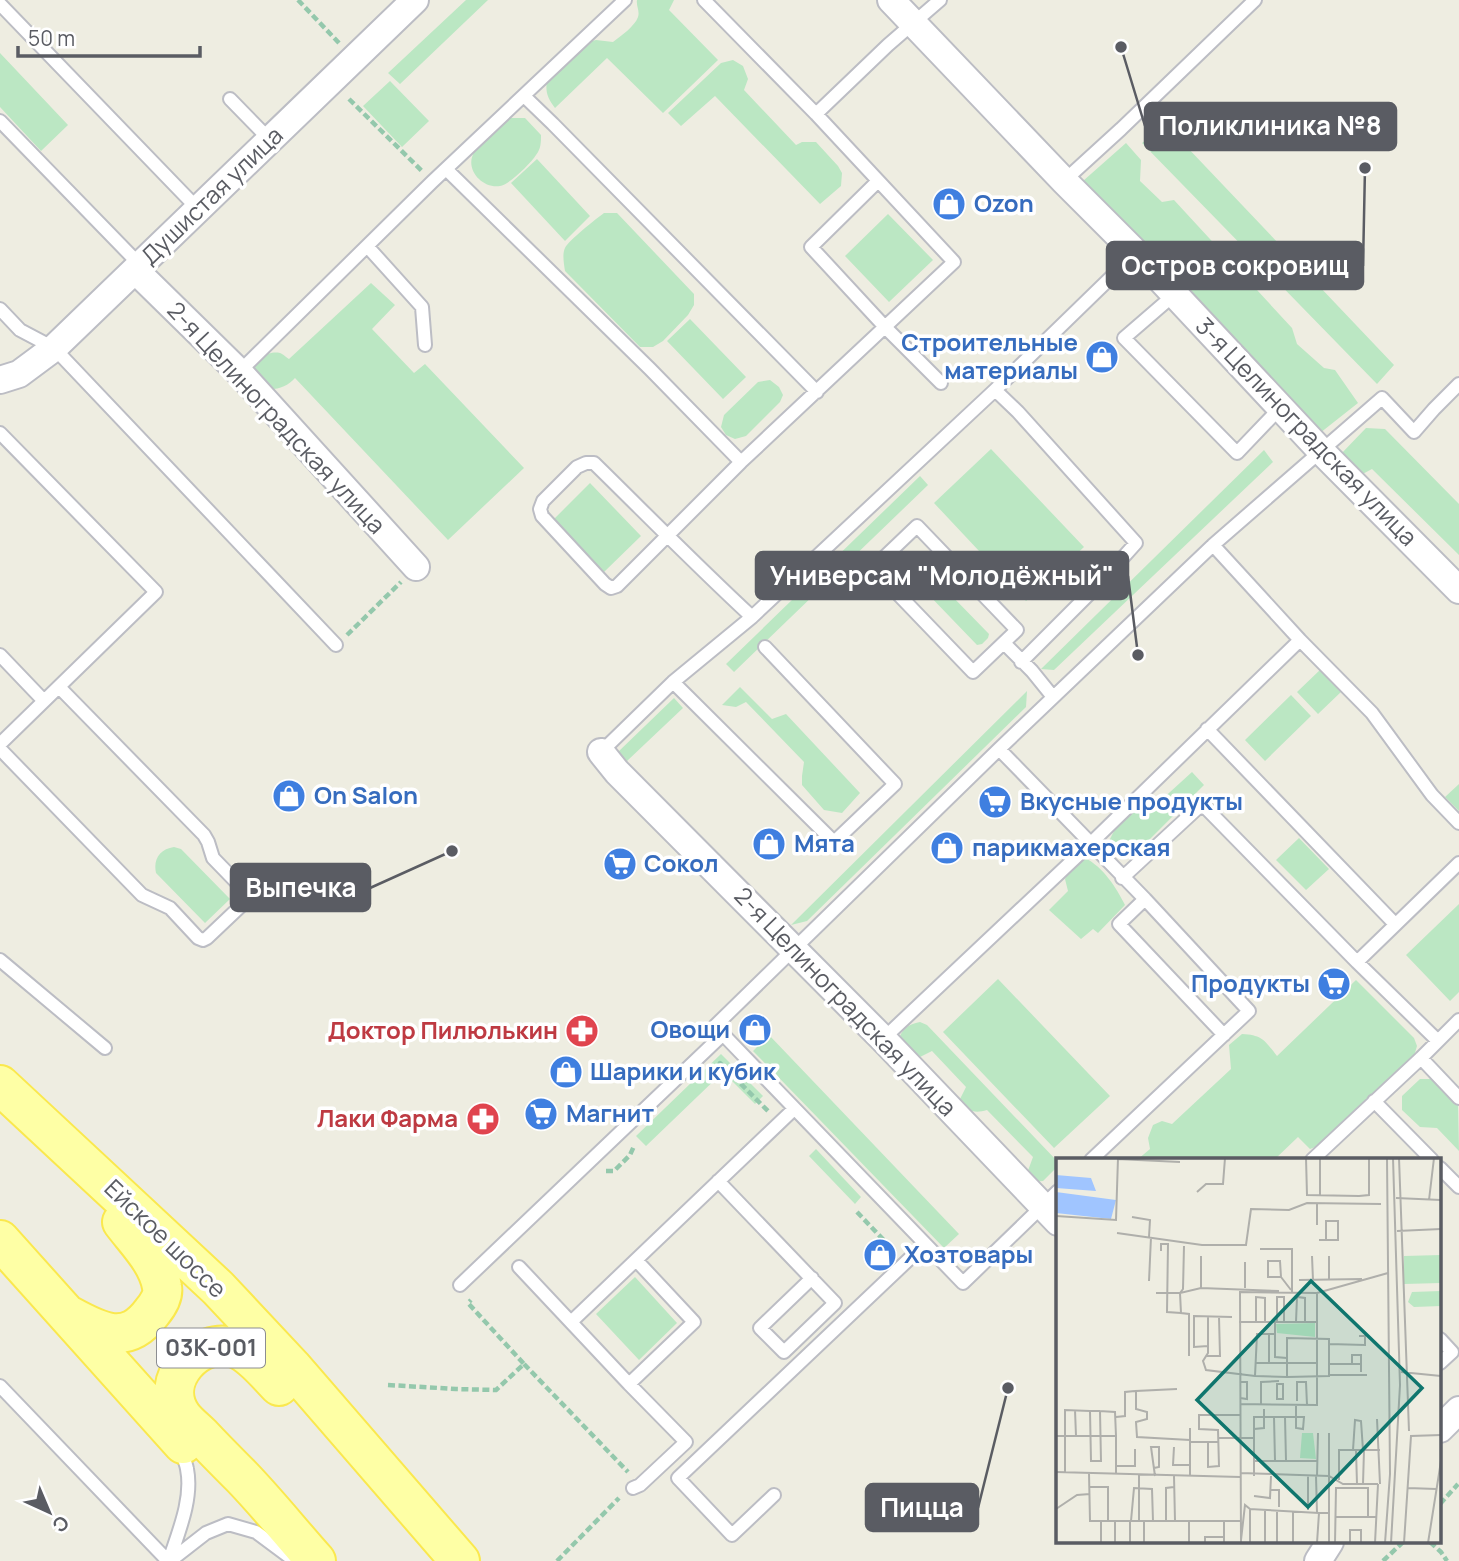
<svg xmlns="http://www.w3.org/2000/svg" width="1459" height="1561" font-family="Manrope,sans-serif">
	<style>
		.green { fill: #bbe7c3 }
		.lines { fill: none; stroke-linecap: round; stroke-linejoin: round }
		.service-casing { stroke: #bcbdc4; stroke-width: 16 }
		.minor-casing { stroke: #bcbdc4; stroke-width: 30 }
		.primary-casing { stroke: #fae84e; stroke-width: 42 }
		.path { stroke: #94c8ac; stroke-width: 4.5; stroke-dasharray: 7 3.5; stroke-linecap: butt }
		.service { stroke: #fff; stroke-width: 12 }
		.minor { stroke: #fff; stroke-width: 26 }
		.primary { stroke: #feffa5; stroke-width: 38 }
		.labels { text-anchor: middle; stroke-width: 7; stroke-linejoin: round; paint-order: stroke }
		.shield { fill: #fff; stroke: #8c8d92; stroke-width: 2 }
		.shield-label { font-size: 23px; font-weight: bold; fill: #5a5c63 }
		.street-label { font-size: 24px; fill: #5a5c63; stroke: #fff }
		.shop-label { font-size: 24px; font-weight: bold; fill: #366cbe; stroke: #fff; text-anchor: start }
		.health-label { font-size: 24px; font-weight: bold; fill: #be3a42; stroke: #fff; text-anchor: end }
		.inset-road { fill: none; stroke: #afafab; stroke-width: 2 }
		.view { fill: #0f766e; fill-opacity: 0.15; stroke: #0f766e; stroke-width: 3.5 }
		.inset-edge { fill: none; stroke: #5a5c63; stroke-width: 3.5 }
		.leader { fill: none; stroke: #5a5c63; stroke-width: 2.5 }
		.callout-dot { fill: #5a5c63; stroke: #fff; stroke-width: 2.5 }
		.callout { fill: #5a5c63; stroke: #5a5c63; stroke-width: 2.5 }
		.callout-label { font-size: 26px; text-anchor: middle; font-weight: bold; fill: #fff }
	</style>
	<rect width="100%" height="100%" fill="#eeede1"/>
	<path class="green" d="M466,0h22l-88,84 -12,-11z
		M637,0h37l-5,10 49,50 -55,53 -56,-55 -52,50c-7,-9 -10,-16 -8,-27l41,-39 8,-2 17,2c8,-6 22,-16 25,-25 2,-6 -2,-11 -1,-17z
		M0,53l68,72 -27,26 -41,-44z
		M733,60l10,6 5,13 -4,11 52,55 6,-3h14l22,24 4,7 -1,13 -21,18 -105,-108 -34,30 -13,-13 53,-50z
		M390,81l39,40 -27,26 -39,-41z
		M510,118h15l16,17c0,7 0,14 -5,20 -5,8 -27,30 -36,31 -18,3 -37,-18 -25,-35 7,-10 26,-24 35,-33z
		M1166,125l228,240 -17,19 -235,-241z
		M1126,143l15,17 -1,21 22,21 12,-2 118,128 5,16 27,24 11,2 23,33 -38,30 -164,-171 -73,-81z
		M537,159l53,57 -25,25 -54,-58z
		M604,213h13l77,81v11l-6,10 -25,26 -10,6h-13l-75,-76c-1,-7 -3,-17 0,-23 3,-7 32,-30 39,-35z
		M888,214l45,46 -44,42 -44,-46z
		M371,283l24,22 -23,24 42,44 11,-9 99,104 -76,72 -153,-162c-7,8 -17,12 -28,11 -3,-4 -9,-9 -11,-14 -6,-14 12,-25 24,-22 3,1 7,5 9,6z
		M690,319l56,58 -23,22 -56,-58z
		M770,380l9,7 4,8 -3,7 -34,34 -11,3 -9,-4 -5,-8 3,-12 34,-33z
		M1366,428l19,1 74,75v51l-87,-86 -15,8 -17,-22z
		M991,449l93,98 -58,54 -92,-98z
		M1264,450l9,12 -219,208 -13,-1z
		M920,476l8,9 -194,187 -8,-8z
		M590,483l51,53 -37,36 -51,-52z
		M909,552l80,82 -1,4 -6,6 -5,1 -79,-82 1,-5 6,-5z
		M1321,669l21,22 -24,23 -21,-22z
		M740,687l32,32 14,-5 74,79 -18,20 -18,-3 -22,-25v-9l2,-14 -58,-60 -10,5 -14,-2z
		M1027,691l-1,16 -219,214 -16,4z
		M1291,695l20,21 -46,45 -20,-21z
		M674,698l9,10 -56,53 -9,-9z
		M1192,772l12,13 -69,69 -12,2 -14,-15 10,-20 16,-12 12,4z
		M1459,784v27l-14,-14z
		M1299,838l30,31 -23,21 -30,-30z
		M174,847l7,2 49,50 -25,24 -49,-50c-3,-14 4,-24 18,-26z
		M1085,858c18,9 31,29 40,47l-27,28 -5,-4 -12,10 -32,-29 19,-19 -3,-12 7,-13z
		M1459,904v88l-9,9 -44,-46z
		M998,979l112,117 -56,52 -111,-116z
		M1356,980l58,58 3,8 -3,10 -91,88 -13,5 -12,-12 -24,23h-137l13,-11 -2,-11 5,-13 9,-4 10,3 59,-55 -2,-24 13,-11c21,1 23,7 35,22z
		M920,1022l7,3 131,137v4l-15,15 -11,1 -6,-6 7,-19 -46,-47c-13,4 -19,1 -28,-9l7,-14 -34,-36 -14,7 -20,-17c4,-12 10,-17 22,-19z
		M769,1035l190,199 -15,14 -191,-197z
		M721,1054l42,42 -8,8 -32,-32 -77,74 -10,-10z
		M1420,1079h15l23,25 1,47 -22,-23 -17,-1 -18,-17v-14z
		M816,1149l45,48 -6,7 -46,-48z
		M635,1277l42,46 -38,37 -43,-46z"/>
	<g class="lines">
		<defs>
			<path id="service" d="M704,0l112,114 138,148 -213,200 -124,124 -6,2 -6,-4 -63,-68 -2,-7 3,-8 34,-34 9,-4h8c53,52 104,104 158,154
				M0,4l198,205
				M524,96l29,28 264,268
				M230,99l40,41
				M816,114l72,-69 52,-45
				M0,121l140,144
				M446,169l204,200 91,93
				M878,181l-67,66 74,80 56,56
				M1064,181l57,-52 134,-129
				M367,246l55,61 3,38
				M1175,294l-51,44 113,115 43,-45
				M0,309l20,21 34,18 282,297
				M239,372l193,-190 193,-182
				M995,390l23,22 118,131 -35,39 -80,80
				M0,433l156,159 -156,152
				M917,526l100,104 -44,42 -100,-104z
				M1213,545l87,95 72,73 60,82 27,28
				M1004,643l28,28 21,26
				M0,655l44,46
				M673,682l161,160 61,-58 -130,-137
				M1207,729l188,195
				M0,749l142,146 28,13 28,30 5,2 4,-2 38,-36 2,-5 -1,-5 -33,-34 -5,-16 -4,-7 -145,-148
				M999,749l146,150 104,112 -158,149
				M601,752l72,-70 79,-65 243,-227 141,-137
				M1122,878l80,-74 155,158
				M1145,899l-26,25 105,111
				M0,960l105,88
				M883,1039l207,-195 210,-204
				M1437,1040l-80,-78 102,-99
				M1421,1058l38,40
				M1374,1101l58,59
				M1312,1160l109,-102 38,-38
				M1440,1168l19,19
				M718,1181l117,122 -51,49 -24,-24 52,-50
				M1058,1191l-95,92 -248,-257 284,-277 214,-204 169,-147 32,34 20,-23 25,-25
				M519,1267l110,117 65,-62 -58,-62
				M460,1285l257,-245 6,-6
				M571,1322l223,-213
				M1440,1339l12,13 -12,11
				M629,1384l57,58 -46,43 -7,3
				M0,1386l168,175
				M774,1495l-42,40 -54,-57 247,-234
				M169,1561c9,-28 24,-62 18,-92 -1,-7 -5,-14 -8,-21
				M170,1561l36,-28 22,-9 28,8 39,29"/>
			<path id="minor" d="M891,0l173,181 72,72 186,199 137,138
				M135,270l104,102 177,195
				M0,380l19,-6 35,-26 361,-348
				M601,752l16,20 266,267 175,183
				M1440,1429l19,-19
				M1318,1561l12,-19"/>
			<path id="primary" d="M0,1085l218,203 74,79 168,194
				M0,1240l183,204
				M70,1316c31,17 57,30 82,-4 5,-6 12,-16 10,-25 -4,-25 -25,-45 -40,-65
				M279,1386c-12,-12 -27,-32 -44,-38 -35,-13 -79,32 -53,68 5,7 13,13 19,19 13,14 27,28 41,42 26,27 49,56 74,84"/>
		</defs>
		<use href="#service" class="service-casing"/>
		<use href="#minor" class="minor-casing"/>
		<use href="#primary" class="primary-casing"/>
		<path class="path" d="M298,0l41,43
			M349,99l73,72
			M347,635l54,-53
			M719,1065l1,-2 49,49
			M606,1171h8l16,-16 4,-9
			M857,1212l38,40
			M524,1364l104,108
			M388,1385l68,4 40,1 28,-26 -56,-61 3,-3
			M1440,1504l18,-20
			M1430,1542l11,10 6,9
			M557,1561l62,-63
			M1383,1561l20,-19"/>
		<use href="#service" class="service"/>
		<use href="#minor" class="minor"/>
		<use href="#primary" class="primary"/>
	</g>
	<defs>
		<symbol id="shop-disc" viewBox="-11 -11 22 22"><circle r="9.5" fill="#3f7fe0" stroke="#fff"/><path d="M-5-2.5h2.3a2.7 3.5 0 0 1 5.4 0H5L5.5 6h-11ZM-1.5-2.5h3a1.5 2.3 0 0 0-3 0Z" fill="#fff"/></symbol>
		<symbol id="supermarket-disc" viewBox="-11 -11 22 22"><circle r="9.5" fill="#3f7fe0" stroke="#fff"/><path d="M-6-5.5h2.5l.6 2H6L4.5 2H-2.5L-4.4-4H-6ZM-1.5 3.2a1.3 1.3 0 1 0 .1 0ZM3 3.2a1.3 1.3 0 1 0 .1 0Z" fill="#fff"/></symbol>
		<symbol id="pharmacy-disc" viewBox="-11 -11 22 22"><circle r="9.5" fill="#e0444e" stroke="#fff"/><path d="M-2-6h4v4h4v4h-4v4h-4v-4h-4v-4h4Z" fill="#fff"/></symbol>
	</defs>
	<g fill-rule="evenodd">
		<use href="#shop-disc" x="930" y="185" width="38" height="38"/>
		<use href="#shop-disc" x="1083" y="338" width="38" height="38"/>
		<use href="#shop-disc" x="270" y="777" width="38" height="38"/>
		<use href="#supermarket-disc" x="976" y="783" width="38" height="38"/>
		<use href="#shop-disc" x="750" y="825" width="38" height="38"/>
		<use href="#shop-disc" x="928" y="829" width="38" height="38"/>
		<use href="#supermarket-disc" x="601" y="845" width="38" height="38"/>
		<use href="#supermarket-disc" x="1315" y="965" width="38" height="38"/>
		<use href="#shop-disc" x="736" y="1011" width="38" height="38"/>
		<use href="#pharmacy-disc" x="563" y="1012" width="38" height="38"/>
		<use href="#shop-disc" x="547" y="1053" width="38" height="38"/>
		<use href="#supermarket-disc" x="522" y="1095" width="38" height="38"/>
		<use href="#pharmacy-disc" x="464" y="1100" width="38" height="38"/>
		<use href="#shop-disc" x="861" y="1236" width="38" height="38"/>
	</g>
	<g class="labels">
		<rect class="shield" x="157" y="1328.5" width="108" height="39" rx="5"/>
		<g class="shield-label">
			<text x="211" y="1356">03К-001</text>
		</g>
		<g class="street-label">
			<text transform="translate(212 196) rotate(-44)" y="8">Душистая улица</text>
			<text transform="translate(276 418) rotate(47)" y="8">2-я Целиноградская улица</text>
			<text transform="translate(1306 432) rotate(46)" y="8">3-я Целиноградская улица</text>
			<text transform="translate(845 1002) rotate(46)" y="8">2-я Целиноградская улица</text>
			<text transform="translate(165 1239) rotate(44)" y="8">Ейское шоссе</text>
		</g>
		<g class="shop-label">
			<text x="974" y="212">Ozon</text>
			<text x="1078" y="351" text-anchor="end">Строительные<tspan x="1078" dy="28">материалы</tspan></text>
			<text x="314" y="804">On Salon</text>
			<text x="1020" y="810">Вкусные продукты</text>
			<text x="794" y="852">Мята</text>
			<text x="972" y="856">парикмахерская</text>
			<text x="644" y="872">Сокол</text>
			<text x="1310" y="992" text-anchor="end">Продукты</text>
			<text x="730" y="1038" text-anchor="end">Овощи</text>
			<text x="590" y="1080">Шарики и кубик</text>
			<text x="566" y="1122">Магнит</text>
			<text x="904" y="1263">Хозтовары</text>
		</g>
		<g class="health-label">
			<text x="558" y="1039">Доктор Пилюлькин</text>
			<text x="458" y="1127">Лаки Фарма</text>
		</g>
	</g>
	<g transform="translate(1056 1158)">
		<rect width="385" height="385" fill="#eeede1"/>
		<path d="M385,97v28l-37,1v-28zM385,133v15l-27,1 -6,-5 4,-10zM259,165v14l-38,-4 -1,-9zM246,275h11l3,26 -16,-1z" fill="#bbe7c3"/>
		<path d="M0,17l35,3 5,13 -40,-3zM0,34l60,8 -5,19 -55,-6z" fill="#a0c5ff"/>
		<path class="inset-road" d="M250,0l1,37 52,1 10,-1v-37M264,0v37M343,0l10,273M61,1l63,3M141,34l9,-8h17l2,-26M340,40l45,2M373,42l5,-42M261,45v22M0,58l60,4 2,-62M76,59l18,3 -1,17M341,73l44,-2M61,75l85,12h44l5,-36 38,1 18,-7 74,1M263,82h19v-19h-12v19M204,91h32v43M105,93v-7h7l-1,68 14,1M256,98l1,24M189,104v26M225,119h-13v-16h12l1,16 10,13M243,122l63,-1M273,122v-24M93,123l2,-44M145,130v-32M100,135h24l3,-4 1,-43M152,158v37l-5,8 3,9 49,6 32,1 42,-1v-37l-42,-1v39M183,164h78M200,164v-25l9,1v24M221,164v-25h7v25M240,164l1,-25 8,1v24M213,176v29M219,176v23l12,1M273,186l36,1v-9h-6M152,188l-14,1v-31l38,1M133,198v-42l-8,-1 -1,-20 21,-5 78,3M151,198h13l-1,-39M200,205h61M273,206h32M296,206v-9h9v17M345,214l40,4M273,217h38M199,218l2,-42h18v-12M221,226h6v15h-6zM121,231l-41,2v18l11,3v7l-11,3 1,15 53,3M184,240l7,1v-17h-7M241,243v-19h9l1,23M184,246l77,1v-112M205,246v-22l18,-1M19,252l1,26M44,253h-10l1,50h10l-1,-50 15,1 1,24M60,259l9,-1v-24l10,-1M218,259l1,44M229,259l1,44M321,261l3,65M198,271l10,-1v-19M0,278h9v-26l25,1M163,280h35M135,284h28M152,284v25l11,-1 -1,-36 -19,-1v-14h41M118,289l-1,18h16M297,292l2,-30 6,1 2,29M300,292l1,34M198,303h63M60,308h19v-17M98,310l5,-1v-20h-8l4,29M0,314l184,5M9,314v-36h51v38M33,315l1,48h150M184,315l89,3 14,8h35M83,317v46M118,318l1,45M134,318v-48M198,318v-59h50l-1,12 -7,-1v-23M260,318l1,37M261,318l1,-43M283,322v-30h41M307,326l1,-34M33,329h19v34M352,330l28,1M215,332h8v17M198,338l16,2 1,-22M0,351l21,-14 13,-1M252,352v-34M221,353v32M273,355v-80M280,359h32M74,363v22M75,363l3,-33 18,1 1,32M88,363v22M110,363v-33l8,-1M133,363v22M185,382l4,-35 5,4M45,385v-22M59,385v-22M149,385v-6h19M168,385v-22M185,385l-1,-251 77,1 71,-20M194,385v-34l69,4M209,385v-32M237,385v-31M261,385l2,-30h10v30M279,385l1,-55h32v29h9M294,385v-13h11v13M319,385l3,-59M329,385l5,-69 -3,-316M335,385l9,-158 -7,-227M348,385l7,-107 30,-1M372,385l13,-82"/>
		<path class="view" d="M255,123l111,107 -114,119 -111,-107z"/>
		<rect width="385" height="385" class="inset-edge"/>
	</g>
	<path class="leader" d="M1121 47L1145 126M1365 168L1363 266M1138 655L1128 576M452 851L370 888M1008 1388L978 1508"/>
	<g class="callout-dot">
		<circle cx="1121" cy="47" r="7"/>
		<circle cx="1365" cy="168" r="7"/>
		<circle cx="1138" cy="655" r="7"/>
		<circle cx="452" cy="851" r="7"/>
		<circle cx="1008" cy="1388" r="7"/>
	</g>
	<g class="callout">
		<rect x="1145" y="103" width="251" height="47" rx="7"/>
		<rect x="1107" y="242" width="256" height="47" rx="7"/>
		<rect x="756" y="552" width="372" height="47" rx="7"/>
		<rect x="231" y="864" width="139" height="47" rx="7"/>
		<rect x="866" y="1484" width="112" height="47" rx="7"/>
	</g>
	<g class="callout-label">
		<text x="1270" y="135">Поликлиника №8</text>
		<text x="1235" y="275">Остров сокровищ</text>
		<text x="942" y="585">Универсам "Молодёжный"</text>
		<text x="301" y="897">Выпечка</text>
		<text x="922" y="1517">Пицца</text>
	</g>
	<g transform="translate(49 1512) rotate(136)" stroke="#ffffff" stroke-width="5" paint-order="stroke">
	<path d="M0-5L12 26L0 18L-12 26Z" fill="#5a5c63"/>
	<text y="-10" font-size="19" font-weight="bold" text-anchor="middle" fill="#5a5c63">С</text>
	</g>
	<path d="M18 46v10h182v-10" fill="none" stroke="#5a5c63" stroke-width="3.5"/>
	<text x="28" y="46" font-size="21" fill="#5a5c63" stroke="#ffffff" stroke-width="5" paint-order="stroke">50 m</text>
</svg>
